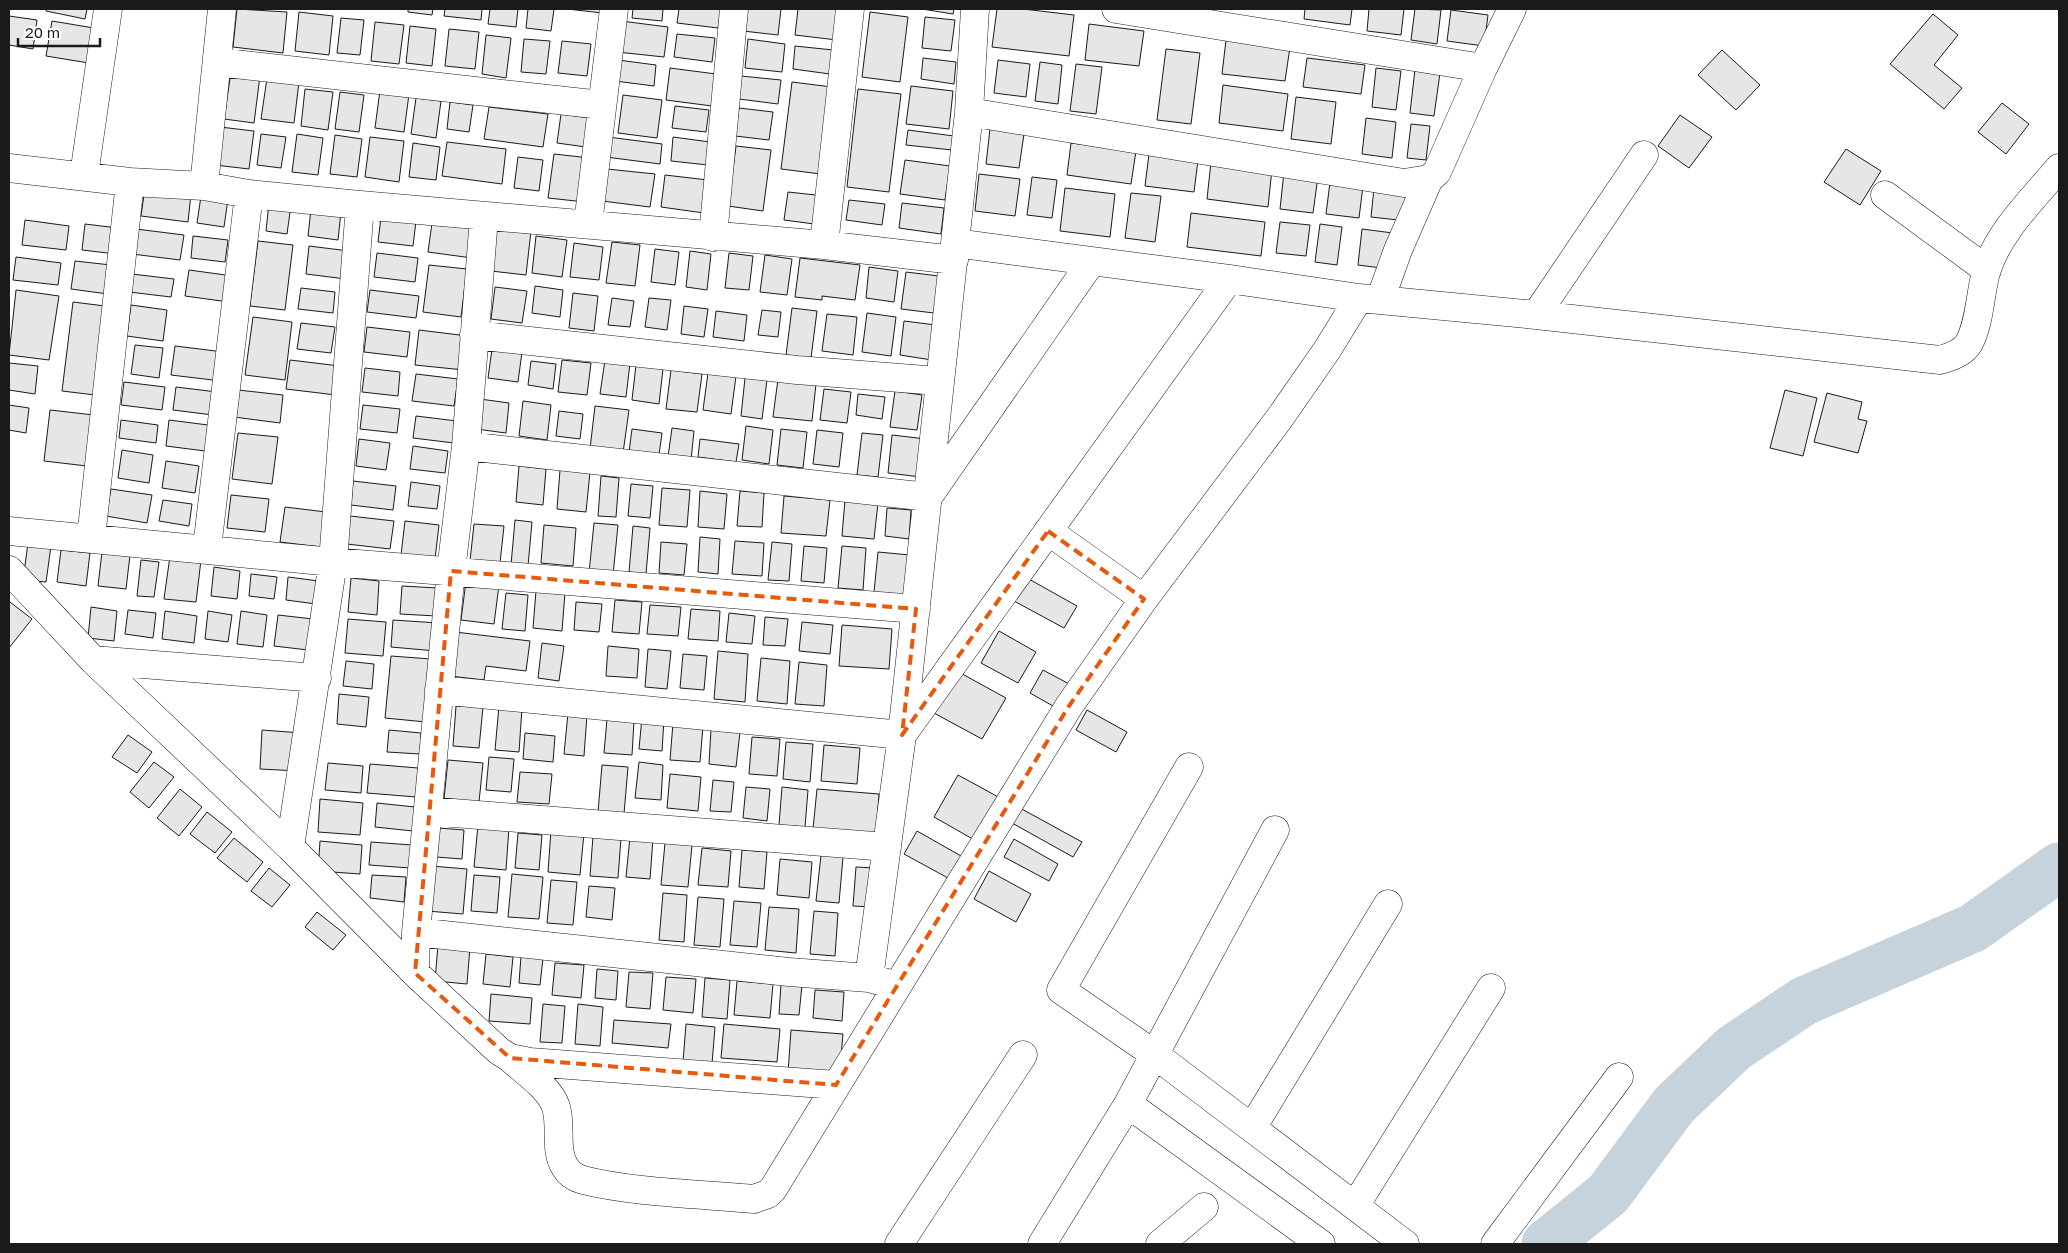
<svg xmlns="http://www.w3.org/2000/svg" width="2068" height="1253" font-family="'Golos Text',sans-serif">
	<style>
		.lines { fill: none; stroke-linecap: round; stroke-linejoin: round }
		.river { stroke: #c6d2dc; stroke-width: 49 }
		.building { fill: #e6e6e6; stroke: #1a1a1a }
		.minor-casing { stroke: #1a1a1a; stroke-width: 29 }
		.minor { stroke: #fff; stroke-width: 28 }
		.marked { fill: none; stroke: #e8590c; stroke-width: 4; stroke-dasharray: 10 6; stroke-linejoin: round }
	</style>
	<rect width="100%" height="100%" fill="#fff"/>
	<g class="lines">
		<path class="river" d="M1546,1244l62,-50 66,-89 60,-57 70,-47 169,-73 86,-61"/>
	</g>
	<path class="building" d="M46,9h41l-2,10 -39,-8z
		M237,9l50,3 -4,41 -50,-6z
		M408,9h25l-1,6 -24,-3z
		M445,9h37l-1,11 -37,-4z
		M490,9h28l-2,18 -28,-3z
		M528,9h26l-3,22 -25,-3z
		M567,9h36v4z
		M633,9h30l-1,12 -30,-3z
		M679,9h42l-3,19 -41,-5z
		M746,9h35l-3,26 -35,-4z
		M798,9h43l-4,31 -42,-5z
		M922,9h32l-1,5z
		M997,9h26l51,6 -5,41 -77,-9z
		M1305,9h47l-2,16 -46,-6z
		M1369,9h35l-3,26 -34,-4z
		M1415,9l26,1 -4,34 -26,-4z
		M1451,10l37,5 -4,31 -37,-5z
		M299,12l34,4 -4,39 -34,-4z
		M870,12l38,5 -8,65 -38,-5z
		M1933,14l25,21 -24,30 28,23 -18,21 -54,-45z
		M9,16l28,4 -4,29 -24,-4z
		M925,17l30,3 -4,31 -29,-3z
		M341,18l23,2 -4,35 -23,-2z
		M52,21l42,7 -5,35 -43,-7z
		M621,21l47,6 -4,30 -47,-5z
		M375,22l29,3 -5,39 -28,-3z
		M1089,24l55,7 -5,35 -54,-6z
		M410,26l26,3 -4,37 -26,-3z
		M449,29l30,3 -4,37 -30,-3z
		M677,34l38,4 -3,24 -38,-5z
		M486,35l25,3 -5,40 -24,-4z
		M524,39l26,2 -4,33 -25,-2z
		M748,39l37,5 -3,28 -37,-4z
		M1226,40l64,7 -5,34 -63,-7z
		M562,41l29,3 -4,32 -29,-3z
		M795,46l38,4 -3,24 -37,-5z
		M1166,49l34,4 -9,71 -34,-4z
		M1722,50l38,35 -24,25 -38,-35z
		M923,58l33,4 -2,22 -33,-5z
		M1307,58l58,7 -4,29 -58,-7z
		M618,60l38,5 -2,21 -39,-5z
		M998,60l32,4 -4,33 -32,-4z
		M1040,62l22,3 -4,39 -23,-3z
		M1076,64l26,3 -6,47 -26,-3z
		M670,68l46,6 -4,32 -46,-6z
		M1376,68l25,3 -5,39 -24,-3z
		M1415,69l25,4 -6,43 -24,-3z
		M231,72l29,4 -6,47 -30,-4z
		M741,76l40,4 -3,24 -39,-5z
		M267,78l32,4 -5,41 -33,-4z
		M792,82l40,5 -11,87 -40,-5z
		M1223,85l65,9 -5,37 -64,-8z
		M911,86l42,5 -4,38 -43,-5z
		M305,89l28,3 -5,38 -27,-4z
		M858,89l43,5 -12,98 -42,-5z
		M380,90l29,4 -5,38 -29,-4z
		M340,92l24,3 -5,37 -24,-3z
		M623,95l39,5 -5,38 -39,-5z
		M1296,97l40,5 -5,42 -40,-5z
		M416,98l25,3 -5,37 -25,-4z
		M450,102l23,3 -4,27 -22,-3z
		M2002,103l27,21 -23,30 -28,-22z
		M675,106l34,4 -3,22 -34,-4z
		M489,107l59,7 -5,33 -59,-8z
		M739,108l34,4 -4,28 -34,-4z
		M561,114l29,4 -4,29 -29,-4z
		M1680,115l32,22 -23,31 -31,-22z
		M1366,118l30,4 -4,36 -30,-4z
		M1411,124l19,2 -4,34 -19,-2z
		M220,127l34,4 -5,38 -34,-4z
		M990,129l34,5 -5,34 -33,-4z
		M908,130l46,6 -2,14 -46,-5z
		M261,134l25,3 -5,31 -24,-3z
		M297,134l26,4 -5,37 -26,-3z
		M335,135l27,4 -5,38 -27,-3z
		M370,137l34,4 -5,41 -34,-5z
		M608,137l54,7 -2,20 -54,-7z
		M673,137l37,5 -2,23 -37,-4z
		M447,142l59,7 -4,35 -60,-8z
		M413,143l27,4 -4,33 -27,-3z
		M1071,143l65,8 -5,33 -64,-9z
		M736,146l35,4 -8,61 -35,-5z
		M1846,149l35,22 -21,34 -36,-23z
		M554,154l36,4 -5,44 -37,-4z
		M1149,154l49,6 -4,32 -49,-6z
		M518,157l25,3 -4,31 -25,-3z
		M905,160l45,6 -5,34 -45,-6z
		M1211,162l61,7 -4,38 -61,-8z
		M607,169l48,5 -5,33 -48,-6z
		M1284,172l34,4 -5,37 -33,-4z
		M979,174l41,5 -5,37 -40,-5z
		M665,175l43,5 -4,33 -43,-6z
		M1032,177l25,3 -5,38 -25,-3z
		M1330,182l33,4 -4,32 -33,-4z
		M145,188l46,6 -3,28 -47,-6z
		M1065,188l50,6 -5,43 -50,-6z
		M1374,188l37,4 -4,29 -36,-4z
		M788,192l37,4 -3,29 -38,-5z
		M1131,193l30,3 -6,46 -30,-4z
		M201,196l27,3 -4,28 -27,-4z
		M849,200l36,4 -3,21 -36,-5z
		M269,203l22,2 -4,29 -21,-3z
		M902,203l42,5 -3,26 -42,-6z
		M311,209l30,3 -3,28 -30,-4z
		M1191,213l74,9 -4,34 -74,-9z
		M381,217l35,4 -3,25 -35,-4z
		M25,220l44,6 -3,24 -44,-5z
		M1280,222l30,3 -4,31 -30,-3z
		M432,223l43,5 -3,30 -44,-6z
		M85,224l33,4 -2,26 -34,-4z
		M1320,224l22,3 -5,38 -22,-3z
		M497,227l34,4 -5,44 -35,-4z
		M136,229l48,6 -4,25 -48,-6z
		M1362,229l31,4 -4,36 -31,-4z
		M193,236l35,4 -3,22 -34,-4z
		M536,236l31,4 -5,37 -30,-4z
		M258,241l35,4 -8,65 -35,-4z
		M612,242l28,3 -5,41 -29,-3z
		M574,243l29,4 -4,33 -29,-3z
		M309,246l40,5 -3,28 -40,-5z
		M655,249l24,3 -4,33 -24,-3z
		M690,251l21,3 -4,36 -21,-3z
		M377,253l41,5 -3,24 -41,-5z
		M729,253l24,3 -4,34 -24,-2z
		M765,255l27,4 -5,36 -27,-3z
		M16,257l45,6 -3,22 -45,-5z
		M800,258l60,7 -5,35 -33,-4v4l-27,-3z
		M75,261l36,4 -3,29 -37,-5z
		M429,265l38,4 -6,48 -38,-5z
		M869,267l29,4 -4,31 -28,-4z
		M189,270l44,6 -4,26 -44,-6z
		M906,272l33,4 -5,37 -33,-4z
		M132,274l42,5 -3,18 -42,-5z
		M535,286l28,4 -3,27 -28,-4z
		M495,287l32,4 -5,32 -31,-4z
		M301,288l34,4 -2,21 -35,-4z
		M16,290l43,6 -10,64 -40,-5z
		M370,290l49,6 -3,22 -49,-6z
		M573,293l25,3 -4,35 -25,-3z
		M612,298l22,3 -4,26 -22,-2z
		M649,298l22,2 -4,30 -22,-3z
		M73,302l32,4 -10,89 -33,-4z
		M131,305l36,5 -4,31 -36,-5z
		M684,306l24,3 -4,28 -23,-3z
		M792,308l25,3 -6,47 -25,-3z
		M762,310l19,2 -3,25 -20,-2z
		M716,311l31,4 -3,26 -31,-4z
		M867,313l29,4 -5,39 -29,-4z
		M827,314l30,3 -4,38 -31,-4z
		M253,317l39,5 -7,58 -40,-5z
		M904,321l32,4 -4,35 -32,-5z
		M301,323l34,4 -4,26 -34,-4z
		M367,327l43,5 -3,25 -43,-5z
		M419,330l49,6 -4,34 -49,-5z
		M135,345l28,3 -4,30 -28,-4z
		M175,346l49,6 -3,29 -50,-6z
		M492,349l30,3 -4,30 -30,-4z
		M290,360l50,6 -4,29 -50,-6z
		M562,360l29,3 -4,32 -29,-3z
		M605,360l25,3 -4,34 -26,-3z
		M531,361l25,3 -3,25 -25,-4z
		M9,363l29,3 -3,28 -26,-4z
		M636,365l27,4 -4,35 -27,-4z
		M365,368l35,4 -2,24 -36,-4z
		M671,370l31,4 -5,38 -31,-3z
		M708,373l28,3 -5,38 -28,-4z
		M416,374l42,5 -4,27 -42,-5z
		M745,378l22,2 -5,39 -21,-3z
		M778,379l38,5 -4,37 -39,-4z
		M124,382l41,5 -3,23 -41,-5z
		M176,387l41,5 -4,23 -40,-5z
		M824,389l27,3 -4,31 -27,-3z
		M238,390l45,5 -3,28 -46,-6z
		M1785,390l32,8 -14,58 -33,-8z
		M895,391l27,4 -5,35 -27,-3z
		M1827,393l35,9 -4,17 9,2 -9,32 -44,-11z
		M858,394l27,3 -3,22 -26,-4z
		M480,399l29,4 -3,30 -30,-4z
		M523,401l28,4 -4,35 -28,-4z
		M9,405l20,3 -3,25 -17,-3z
		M363,405l37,4 -3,24 -37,-4z
		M595,406l34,4 -6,43 -33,-4z
		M50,410l44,5 -7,51 -43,-5z
		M559,411l24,3 -3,25 -24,-3z
		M416,416l41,5 -3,22 -41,-5z
		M121,420l37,5 -2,18 -37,-5z
		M169,420l47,6 -3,26 -47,-6z
		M746,426l27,4 -4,34 -27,-4z
		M672,428l22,3 -3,29 -23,-3z
		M632,429l30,4 -3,22 -30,-3z
		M781,429l26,3 -4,36 -26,-3z
		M817,430l26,3 -4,34 -26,-3z
		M238,433l40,4 -6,47 -40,-5z
		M862,433l21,2 -5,42 -21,-2z
		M892,435l34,4 -5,38 -33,-4z
		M359,439l31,4 -4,27 -30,-4z
		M700,439l39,5 -3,18 -38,-5z
		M413,446l35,5 -3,22 -35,-4z
		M122,450l31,5 -4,28 -31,-5z
		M166,461l33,5 -4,27 -33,-5z
		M519,466l27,3 -3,36 -27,-3z
		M560,470l30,2 -4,40 -29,-3z
		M601,476l18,2 -3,39 -18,-1z
		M353,481l43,5 -3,24 -42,-5z
		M411,482l29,4 -3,23 -29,-3z
		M631,484l22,2 -3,32 -22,-2z
		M662,488l28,2 -3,37 -28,-2z
		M111,489l41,6 -5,28 -41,-7z
		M700,491l27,3 -3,35 -26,-2z
		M740,491l24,2 -2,34 -25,-1z
		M231,495l38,4 -4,33 -38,-4z
		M784,496l46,4 -4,36 -45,-3z
		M163,500l29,4 -3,22 -30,-5z
		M845,500l33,3 -4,36 -32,-3z
		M285,507l41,5 -5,35 -41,-5z
		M887,508l24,2 -2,29 -24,-3z
		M350,516l44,5 -4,28 -43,-5z
		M515,520l17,2 -4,44 -17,-1z
		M405,521l34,4 -4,34 -34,-4z
		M594,523l24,2 -5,50 -24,-2z
		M474,524l30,2 -4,37 -30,-2z
		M544,525l32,3 -3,38 -32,-3z
		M633,526l17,2 -4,46 -17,-2z
		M700,537l20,2 -2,35 -20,-2z
		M735,541l29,2 -2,33 -30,-2z
		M661,542l26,2 -3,31 -25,-2z
		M772,542l20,2 -3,37 -21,-1z
		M28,543l23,3 -5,36 -23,-2z
		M804,546l23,2 -3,35 -23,-2z
		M842,546l24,2 -3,42 -25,-2z
		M61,550l29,3 -4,33 -29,-4z
		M102,552l28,3 -4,34 -28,-3z
		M878,552l32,3 -4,40 -32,-3z
		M170,556l31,4 -5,42 -32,-3z
		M141,560l18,2 -5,35 -17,-1z
		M214,567l26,4 -3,28 -26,-3z
		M251,574l26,3 -3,22 -25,-3z
		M288,577l31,4 -3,23 -30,-4z
		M351,578l28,3 -2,34 -29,-3z
		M1027,578l50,28 -13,22 -50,-27z
		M466,581l33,4 -5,39 -33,-4z
		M402,586l36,2 -2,28 -36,-2z
		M536,591l29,2 -3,38 -29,-3z
		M506,593l22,2 -3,36 -23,-2z
		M615,600l27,2 -3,32 -27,-2z
		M10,602l22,17 -23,29v-44z
		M576,602l26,2 -3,28 -25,-2z
		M650,605l31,2 -3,29 -31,-2z
		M91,607l26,4 -3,30 -26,-3z
		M691,609l29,2 -2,30 -30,-2z
		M128,610l28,3 -3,25 -28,-4z
		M165,611l32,5 -3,27 -32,-4z
		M208,611l24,4 -4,27 -23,-3z
		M241,611l26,4 -4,32 -26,-3z
		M729,613l26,3 -3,28 -26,-2z
		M278,615l35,4 -5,31 -34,-4z
		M765,617l23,2 -3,27 -22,-1z
		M348,619l38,3 -3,34 -38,-3z
		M393,620l45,3 -2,28 -45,-4z
		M802,622l31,3 -3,29 -31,-3z
		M842,625l50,4 -3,40 -50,-3z
		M999,631l37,21 -18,31 -37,-20z
		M455,632l75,9 -4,30 -40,-5 -2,14 -34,-4z
		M542,643l22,3 -5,35 -21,-3z
		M608,646l31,3 -2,29 -31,-2z
		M648,649l23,2 -4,38 -22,-2z
		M718,651l30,3 -3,48 -31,-3z
		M683,654l24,2 -3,34 -24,-2z
		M391,656l40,3 -5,63 -41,-4z
		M761,658l29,3 -3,43 -30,-3z
		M346,661l28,3 -2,25 -29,-3z
		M799,662l28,3 -3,41 -29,-2z
		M955,670l51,28 -24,41 -50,-27z
		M1043,670l30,16 -13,24 -30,-17z
		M339,694l30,3 -3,30 -29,-3z
		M456,706l27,1 -4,41 -26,-2z
		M499,706l23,2 -3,44 -24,-2z
		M1087,710l40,22 -11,20 -40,-22z
		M568,713l19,2 -3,41 -20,-2z
		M642,717l22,2 -2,32 -23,-2z
		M607,719l27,2 -2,34 -28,-2z
		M673,723l30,3 -3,36 -30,-2z
		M711,729l29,3 -4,35 -27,-3z
		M262,730l40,3 -3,38 -39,-2z
		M389,730l32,3 -1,21 -33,-2z
		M525,733l30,3 -2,26 -30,-3z
		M128,735l24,17 -15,21 -25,-16z
		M752,737l28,2 -3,37 -28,-2z
		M786,742l27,2 -3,38 -27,-3z
		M824,745l36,3 -3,36 -36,-3z
		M489,757l25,2 -3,33 -25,-2z
		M448,760l35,3 -4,39 -35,-3z
		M154,762l20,15 -25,31 -19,-16z
		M639,762l24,3 -2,35 -26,-2z
		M328,763l35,3 -2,27 -36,-3z
		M370,764l48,4 -2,29 -49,-4z
		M602,765l26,2 -4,47 -26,-2z
		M520,772l32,2 -3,30 -32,-2z
		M670,774l31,3 -3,34 -31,-3z
		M958,775l44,24 -24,43 -44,-25z
		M713,780l21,2 -3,30 -21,-1z
		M746,787l24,2 -3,32 -24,-3z
		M782,787l26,3 -3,37 -26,-2z
		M180,789l22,18 -23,29 -22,-18z
		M817,789l62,5 -3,41 -63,-6z
		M320,799l43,4 -3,32 -42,-3z
		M377,803l38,4 -2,24 -38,-4z
		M1020,808l62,34 -9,15 -61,-34z
		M207,812l25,20 -17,21 -25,-19z
		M478,825l31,2 -3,43 -32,-3z
		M438,828l26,2 -2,29 -26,-2z
		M551,830l33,3 -4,42 -32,-3z
		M917,831l44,25 -13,22 -44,-24z
		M518,833l24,2 -3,35 -24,-2z
		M593,836l28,2 -3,40 -28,-2z
		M630,837l23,2 -3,40 -24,-2z
		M234,838l29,24 -16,20 -30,-24z
		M1014,839l44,25 -9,17 -45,-24z
		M320,841l42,4 -2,29 -42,-3z
		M371,842l41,3 -2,23 -41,-3z
		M665,843l27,2 -4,42 -27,-2z
		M702,848l29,3 -3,36 -30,-2z
		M742,850l25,2 -3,37 -25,-2z
		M821,855l22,2 -4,46 -23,-2z
		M780,859l32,3 -3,36 -32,-3z
		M431,866l36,3 -4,45 -36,-3z
		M856,867l20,1 -3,39 -20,-1z
		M269,868l21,17 -18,22 -21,-16z
		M989,871l42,23 -15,28 -42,-23z
		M512,874l31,3 -4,42 -31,-2z
		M372,875l34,2 -2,25 -34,-4z
		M474,875l26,2 -3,36 -26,-2z
		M551,880l26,2 -4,43 -26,-2z
		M589,886l26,2 -3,32 -26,-3z
		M663,893l24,2 -3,47 -25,-2z
		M698,897l26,2 -4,48 -26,-2z
		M734,901l27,2 -4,44 -27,-2z
		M769,907l30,2 -3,44 -31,-3z
		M814,911l24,2 -3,43 -25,-2z
		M317,912l29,23 -13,15 -28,-23z
		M438,944l32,3 -3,37 -32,-3z
		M486,954l27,3 -3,30 -27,-3z
		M521,956l22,2 -3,27 -21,-2z
		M555,963l29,2 -3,33 -29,-3z
		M597,969l21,2 -2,29 -21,-2z
		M629,972l24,1 -3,36 -24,-2z
		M666,977l30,2 -3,34 -30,-3z
		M705,978l25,2 -3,39 -25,-2z
		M737,981l36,3 -3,34 -36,-3z
		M781,984l21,1 -3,30 -20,-1z
		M815,990l29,2 -2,29 -29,-3z
		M491,994l41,4 -2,26 -41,-3z
		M543,1004l22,2 -3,37 -22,-1z
		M578,1004l25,3 -3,39 -25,-2z
		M614,1020l57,4 -3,24 -56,-5z
		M686,1024l29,3 -3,37 -29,-2z
		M724,1024l56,5 -3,33 -56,-4z
		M791,1030l52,4 -4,44 -51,-5z"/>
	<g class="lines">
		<defs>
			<path id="minor" d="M217,62l385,43
				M1483,68l29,-59
				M969,112l435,71 25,-4 8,-7 46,-104 -367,-59
				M9,168l121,14 74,4 45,8 111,11 464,40 130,15
				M84,175l24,-166
				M204,186l18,-177
				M1885,195l102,75
				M588,224l26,-215
				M713,237l21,-228
				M955,243l14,-131 6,-103
				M824,245l26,-236
				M1380,300l18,-50 31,-71
				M1536,315l108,-160
				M474,335l323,35 142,11
				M466,446l462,51 164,-236
				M9,531l324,31 583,47
				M1048,531l96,68
				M91,538l39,-356
				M207,548l42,-354
				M9,570l84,90 197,187 125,126 84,78 11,7 20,4 306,23
				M93,660l224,18
				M439,690l463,45 327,-456
				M1189,767l-128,223 93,64 251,190
				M428,811l459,36
				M290,847l43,-285 27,-357
				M416,932l373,40 80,6 18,5
				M415,973l1,-41 35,-361 15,-125 18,-229
				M869,978l33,-243 53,-492 274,36 130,19 177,17 404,45c11,-3 23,-7 29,-17 11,-21 11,-49 17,-71 12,-40 47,-73 73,-104
				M510,1058c14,13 40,30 46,49 6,19 -2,43 9,60 4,7 11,11 18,13 52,13 118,14 171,19l14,-5 5,-5 296,-483 75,-107 135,-180 48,-69 32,-52
				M1128,1104l193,140
				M1252,1128l136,-224
				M1355,1206l136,-218
				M899,1244l124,-189
				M1042,1244l86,-140 147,-274
				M1160,1244l44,-37
				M1495,1244l124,-167"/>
		</defs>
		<use href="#minor" class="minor-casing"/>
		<use href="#minor" class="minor"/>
	</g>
	<path class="marked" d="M1048,531l96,68 -75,107 -233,379 -326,-27 -95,-85 36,-402 465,38 -14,126z"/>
	<rect width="2068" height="1253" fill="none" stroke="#1a1a1a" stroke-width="20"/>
	<path d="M18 38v8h82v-8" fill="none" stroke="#1a1a1a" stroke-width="2.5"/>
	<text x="25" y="38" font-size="15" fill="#1a1a1a" stroke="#ffffff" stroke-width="4" paint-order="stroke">20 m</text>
</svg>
